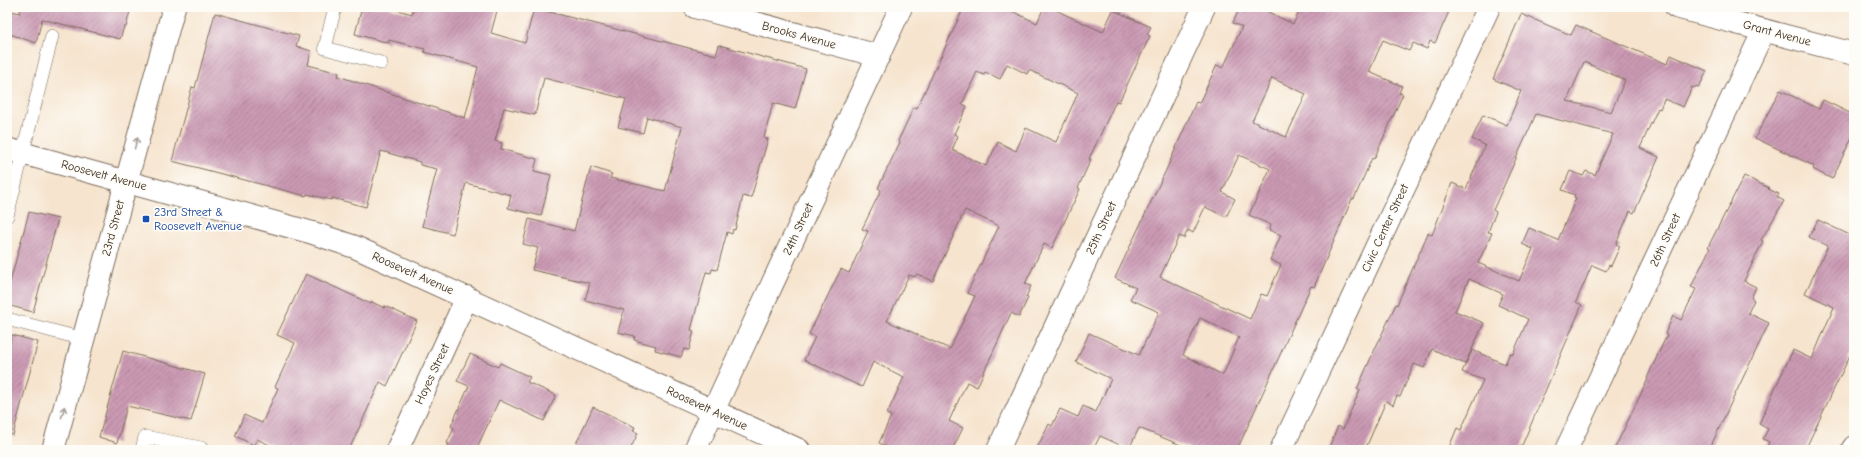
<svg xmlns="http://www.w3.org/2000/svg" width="1861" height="457" font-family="'Comic Neue',sans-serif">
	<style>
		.building { fill: url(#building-hatch); fill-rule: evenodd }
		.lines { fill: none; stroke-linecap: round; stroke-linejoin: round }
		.lane-casing { stroke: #7c6b5c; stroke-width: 14 }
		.street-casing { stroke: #7c6b5c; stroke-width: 24 }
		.secondary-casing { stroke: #7c6b5c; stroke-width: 24 }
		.lane { stroke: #fff; stroke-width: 13 }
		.street { stroke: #fff; stroke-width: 22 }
		.secondary { stroke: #fff; stroke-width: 22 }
		.oneway { stroke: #a79f9a }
		.transit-dot { fill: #1a4fb4; stroke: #fdfcf7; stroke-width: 1.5 }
		.labels { text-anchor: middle; stroke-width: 3.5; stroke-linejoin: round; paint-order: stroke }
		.street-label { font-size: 12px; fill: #3b2a1e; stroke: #fdfcf7 }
		.transit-label { font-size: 12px; fill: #164399; stroke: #fdfcf7; text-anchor: start }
	</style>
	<defs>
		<pattern id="building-hatch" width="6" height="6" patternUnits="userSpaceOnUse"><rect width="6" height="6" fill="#cb9ab4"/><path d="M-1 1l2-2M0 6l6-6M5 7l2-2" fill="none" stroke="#a67e92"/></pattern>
	</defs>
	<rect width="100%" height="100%" fill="#fdfcf7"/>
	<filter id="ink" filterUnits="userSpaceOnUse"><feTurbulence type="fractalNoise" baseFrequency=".025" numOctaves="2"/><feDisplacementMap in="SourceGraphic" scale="8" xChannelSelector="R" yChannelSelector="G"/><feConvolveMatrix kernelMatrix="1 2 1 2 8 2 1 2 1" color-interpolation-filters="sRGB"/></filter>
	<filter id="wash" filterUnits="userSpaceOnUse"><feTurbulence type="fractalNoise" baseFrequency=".012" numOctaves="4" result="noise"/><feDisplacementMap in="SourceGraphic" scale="16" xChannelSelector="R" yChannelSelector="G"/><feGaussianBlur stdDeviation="0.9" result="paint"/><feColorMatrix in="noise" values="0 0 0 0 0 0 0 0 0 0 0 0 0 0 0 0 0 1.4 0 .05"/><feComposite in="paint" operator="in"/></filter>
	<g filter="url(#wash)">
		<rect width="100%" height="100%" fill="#f6e4ce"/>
		<g id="blocks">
			<path class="building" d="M21,7h110l-5,20h-2l-4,12 -78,-20 -6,24 -29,-10v-23l13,3z
				M362,7h25l25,7 1,-7h85l-7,26 34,10 9,-35 182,47 3,-10 87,24 -11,40 -22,-6 -9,35 4,1 -17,59 -8,-2 -8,34 -2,-1 -1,5 -5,-2 -10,38 -5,-1 -1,4 -5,-1 -15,58 3,1 -5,19 -5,-1 -3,8 -26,-7 1,-4 -22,-6 1,-4 -17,-4 6,-22 -39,-10 5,-17 -58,-13 6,-22 -15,-4 6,-25 45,12 17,-64 21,7 -2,4 55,13 17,-64 -35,-10 -4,16 -25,-6 8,-28 -82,-21 -9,37 -31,-7 -9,33 7,2 -1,6 36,10 -3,12 17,4 -10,41 -33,-8 3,-13 -45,-12 -13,51 -31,-8 15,-57 -17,-4v-3l-39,-11 -15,56 -34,-9 -1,2 -24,-6 -1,2 -134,-35 20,-74 3,1 20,-75 84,23 -3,10 15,5 -3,14 31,8 -1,3 127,42 13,-51 -54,-15 1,-3 -36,-9v3l-34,-9z
				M964,7h39l34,16 7,-16h5l54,25 10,-22 38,17 -4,7 3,2 -31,66 -3,-1 -27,58h2l-13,29 2,1 -28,59 -8,-4 -19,40 6,2 -5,11 2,1 -9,19 -8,-4 -34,74 -10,-5 -18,39 14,7 -11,22h-58l-15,-7 12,-27 -4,-2 17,-37 -31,-15 -11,25 -58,-27 11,-23 -6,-3 32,-65 8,4 19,-42 -6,-2 19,-39 -3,-2 22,-46 -2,-1 16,-34 3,1zM1007,64l20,10 2,-4 49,23 -22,49 -30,-14 -10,23 -18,-9 -12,24 -34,-16 6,-14 -4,-2 13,-28 -5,-2 15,-32 7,3 1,-3 15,7zM965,210l34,16 -32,67 8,3 -25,53 -63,-28 22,-46 6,2 2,-3 16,7z
				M1240,7h18l35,17 9,-17h149l-16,36 -5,-2 -3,8 -14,-6 -4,8 -26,-11 -14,32 33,14 -3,7 4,1 -29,65 -2,-1 -18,41h-2l-38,88 -3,-1 -74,164h-44l-54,-22 -10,21 -29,-13 -7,14h-57l13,-26 3,2 8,-17 18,8 5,-11 13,6 15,-33 -35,-17 13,-29 50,22 20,-43 -29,-13 6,-11 -21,-10 53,-112 28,-64 3,1 18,-38 6,3 19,-41 -9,-4zM1272,78l34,16 -20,43 -34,-16zM1239,155l31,14 -21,46 22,10 -2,5 12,5 -11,25 11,5 -14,31 -6,-2 -11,25 -90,-42 19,-41 5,2 4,-8 5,3 12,-26 21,10 9,-18 -13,-7zM1200,318l39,19 -16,38 -40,-20z
				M1521,14l50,21 5,-10 91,39 4,-9 36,16 -8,16 -3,-1 -2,2 -2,-1 -9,20 -19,-8 -4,10 -2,-1 -18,40 19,9 -25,56 -4,-2 -14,33 4,2 -9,20 -2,-1 -3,6 -14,-6 -16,37 6,3 -62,145h-72l9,-22 4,2 22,-50 -21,-8 10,-22 33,14 5,-11 3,1 15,-35 -30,-14 5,-11 -34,-15 -14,32 29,12 -19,41 -33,-15 -8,19 -10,-4 -14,33 -3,-1 -4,9 -7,-4 -21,49h-37l10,-24 5,3 17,-39 -3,-1 17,-38 22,-47 1,1 31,-72 4,2 20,-52 14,6 19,-44 -13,-6 11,-24 24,10 14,-34 -28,-12zM1584,62l41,18 -14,32 -44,-11zM1536,114l77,20 -18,41 -9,-4 -3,5 -13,-5 -8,19 13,5 -1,2 2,1 -18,42 -29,-12 -7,16 11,5 -14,32 -41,-18 14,-30 -4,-1 8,-20 -3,-2z
				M1780,90l39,19 4,-9 31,15v18l-22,46 -19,-10 1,-3 -59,-28z
				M1744,176l25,12 -1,1 11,5 -2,3 7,4 -23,39 2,1 -19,40 12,6 -5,11 3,2 -6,13 21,10 -48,101 -12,26h-95l34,-71 -1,-1 20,-43 -2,-1 8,-18 8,4 15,-31 -5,-2 19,-39 -2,-1z
				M29,212l29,7 -25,93 -26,-7v-12z
				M1818,220l36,17v110l-49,103h-40l4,-8 -6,-3 5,-10 -9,-5 17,-38 17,-36 19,9 22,-52 -29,-14 23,-47 -19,-9z
				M306,274l65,30 1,-2 12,6 1,-2 32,15 -30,65 -7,-4 -31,68h-69l-23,-11 -3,6 -19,-9 9,-21 18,8 16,-35 -3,-1 20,-44 -18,-8z
				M12,335l26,7 -25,93 -6,-1v-93l3,1z
				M123,351l82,23 -14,47 -64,-15 -10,37 -18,-6z
				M470,354l28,13 2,-4 30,14 -3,5 29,13 -12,26 -45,-21 -23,50h-30l3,-6 -2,-1 7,-15 -3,-2 18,-40 -12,-5z
				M593,407l42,20 -2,4 5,2 -8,17h-57z"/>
		</g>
	</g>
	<g filter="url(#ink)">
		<use href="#blocks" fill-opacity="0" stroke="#7c6b5c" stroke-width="1"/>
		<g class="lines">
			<defs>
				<path id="lane" d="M335,7l-10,41 56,15
					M7,216l45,-180
					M7,319l76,20
					M142,450l3,-13 56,11"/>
				<path id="street" d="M695,7l184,49
					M1676,7l178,47
					M7,149l306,84 42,14 444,203
					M397,450l70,-153
					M695,450l206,-443
					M998,450l206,-443
					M1281,450l208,-443
					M1566,450l198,-420
					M1852,450l2,-3"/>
				<path id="secondary" d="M53,450l121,-443"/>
			</defs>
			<use href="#lane" class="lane-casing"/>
			<use href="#street" class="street-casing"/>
			<use href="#secondary" class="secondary-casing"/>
			<use href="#lane" class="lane"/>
			<use href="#street" class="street"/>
			<use href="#secondary" class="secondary"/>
		</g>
		<defs><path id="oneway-shaft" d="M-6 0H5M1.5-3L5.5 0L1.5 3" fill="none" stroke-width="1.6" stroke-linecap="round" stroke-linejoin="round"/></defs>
		<g class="oneway">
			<use href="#oneway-shaft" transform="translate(136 143) rotate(-75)"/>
			<use href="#oneway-shaft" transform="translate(63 412) rotate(-75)"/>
		</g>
	</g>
	<rect class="transit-dot" x="142" y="215" width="8" height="8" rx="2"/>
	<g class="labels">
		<g class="street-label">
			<text transform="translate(1777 33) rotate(15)" y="4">Grant Avenue</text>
			<text transform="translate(799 35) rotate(15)" y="4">Brooks Avenue</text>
			<text transform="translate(104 175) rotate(15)" y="4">Roosevelt Avenue</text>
			<text transform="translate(113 228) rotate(-75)" y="4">23rd Street</text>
			<text transform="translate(1101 228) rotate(-65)" y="4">25th Street</text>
			<text transform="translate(1385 228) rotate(-65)" y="4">Civic Center Street</text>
			<text transform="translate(798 229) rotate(-65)" y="4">24th Street</text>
			<text transform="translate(1665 240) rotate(-65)" y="4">26th Street</text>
			<text transform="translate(413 273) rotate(24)" y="4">Roosevelt Avenue</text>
			<text transform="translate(432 374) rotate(-65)" y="4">Hayes Street</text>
			<text transform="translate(707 408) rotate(25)" y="4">Roosevelt Avenue</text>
		</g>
		<g class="transit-label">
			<text x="154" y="216">23rd Street &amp;<tspan x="154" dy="14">Roosevelt Avenue</tspan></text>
		</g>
	</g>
	<rect width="1861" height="457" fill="none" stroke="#fdfcf7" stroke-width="24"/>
</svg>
